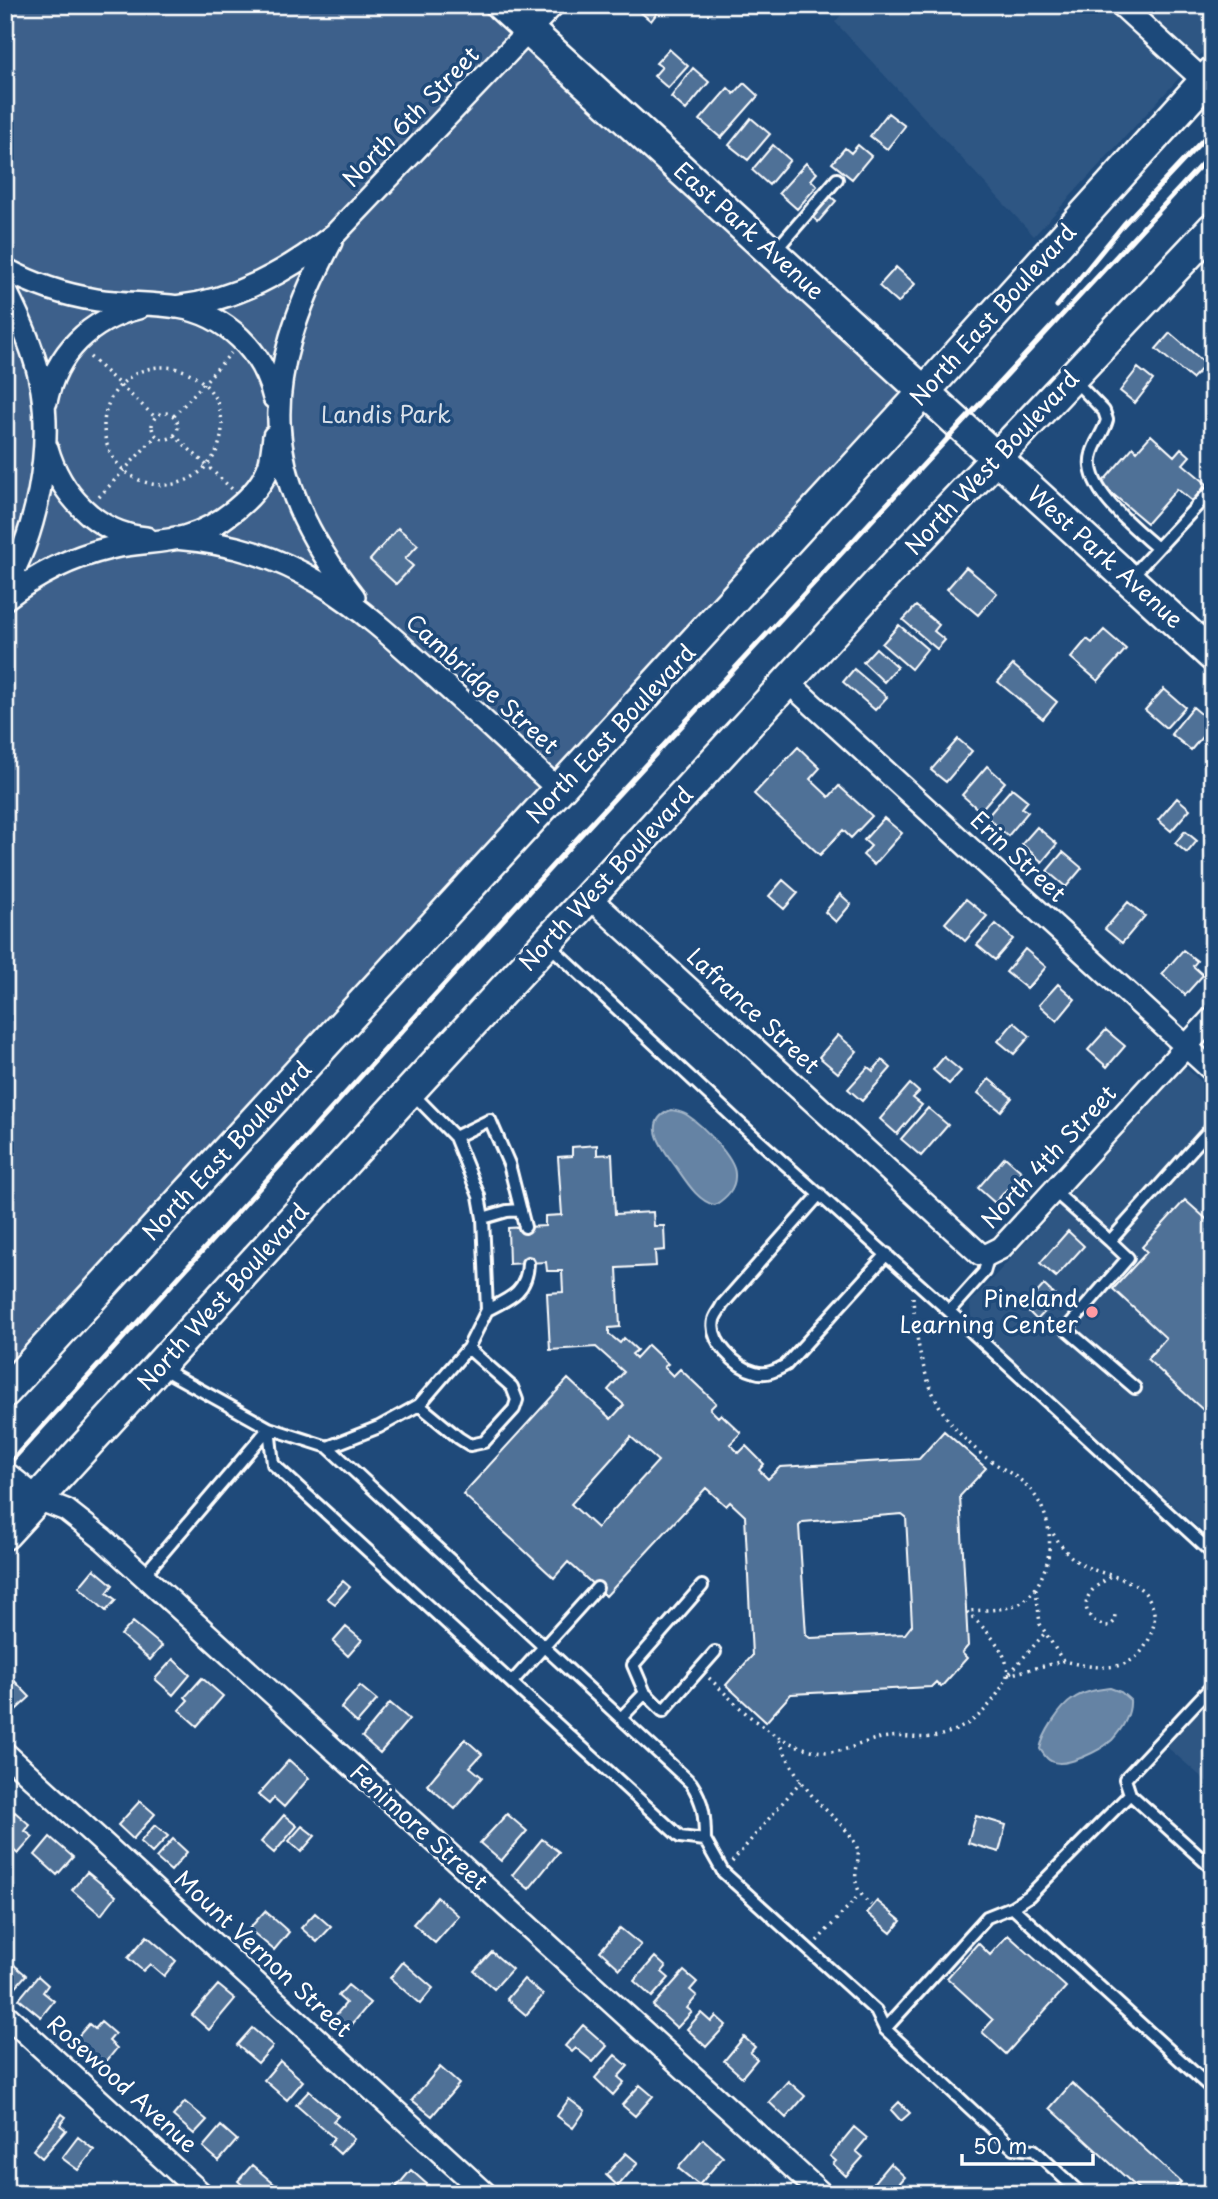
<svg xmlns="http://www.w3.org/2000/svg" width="1218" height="2199" font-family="'Playpen Sans',sans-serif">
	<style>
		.built { fill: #2e5683 }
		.green { fill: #3c618b; stroke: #9eb0c5; stroke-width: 2 }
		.water { fill: #6583a4; stroke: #a3b5c8; stroke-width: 2 }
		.building { fill: #507197; stroke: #fff; stroke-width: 2; fill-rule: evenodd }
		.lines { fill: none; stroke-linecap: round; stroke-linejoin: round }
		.service-casing { stroke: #fff; stroke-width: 16 }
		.minor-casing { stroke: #fff; stroke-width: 26 }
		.secondary-casing { stroke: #fff; stroke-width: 35 }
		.path { stroke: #fff; stroke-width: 3.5; stroke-dasharray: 2 5; stroke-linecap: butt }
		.service { stroke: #1f4a7a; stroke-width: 10 }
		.minor { stroke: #1f4a7a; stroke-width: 21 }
		.secondary { stroke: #1f4a7a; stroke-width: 30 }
		.rail { stroke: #fff; stroke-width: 5 }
		.poi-dot { fill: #ff9aa2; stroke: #1f4a7a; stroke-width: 2.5 }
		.labels { text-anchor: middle; stroke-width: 7; stroke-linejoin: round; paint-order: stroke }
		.street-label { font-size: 23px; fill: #fff; stroke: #1f4a7a }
		.park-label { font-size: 23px; fill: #d8dfe8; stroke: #1f4a7a }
		.poi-label { font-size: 23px; fill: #fff; stroke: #1f4a7a; text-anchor: end }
	</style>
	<rect width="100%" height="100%" fill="#1f4a7a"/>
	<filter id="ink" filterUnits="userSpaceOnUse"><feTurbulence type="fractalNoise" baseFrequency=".0143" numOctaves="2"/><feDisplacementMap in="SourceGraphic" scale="14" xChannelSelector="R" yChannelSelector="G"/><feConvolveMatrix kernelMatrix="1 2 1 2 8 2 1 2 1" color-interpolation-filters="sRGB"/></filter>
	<g filter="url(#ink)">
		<path class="built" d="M850,5h363v36l-179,195 -199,-214z
			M1185,1067l28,25v449l-242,-220 -1,-18z
			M1213,1696v91l-46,-40z"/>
		<path class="green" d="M5,5h496l424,386 -920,1001z"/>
		<path class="water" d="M671,1110c5,1 12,2 16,5 14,9 48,43 48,59 1,15 -9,24 -20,31 -17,-3 -29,-24 -39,-38 -12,-17 -36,-45 -5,-57z
			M1110,1688l11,4 9,8c1,15 -8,29 -18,40 -11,10 -47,29 -61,21 -5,-2 -8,-8 -11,-12 3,-15 20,-42 33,-50 11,-8 25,-9 37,-11z"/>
		<path class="building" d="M632,5h31l-12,16z
			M669,49l19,17 -20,22 -14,-12 8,-9 -6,-4z
			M693,68l16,14 -23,28 -15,-13z
			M744,83l14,13 -37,42 -21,-18 28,-32 6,6z
			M888,113l17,13 -18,23 -17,-13z
			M751,118l19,16 -22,26 -19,-15z
			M773,145l17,15 -21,25 -17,-15z
			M858,145l13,11 -19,23 -20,-16 13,-15 6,5z
			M806,163l11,10 -6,7 6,6 -20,23 -18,-16z
			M826,193l10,8 -18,21 -10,-9z
			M896,267l19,17 -17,19 -19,-17z
			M1170,333l36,31 -14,15 -36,-30z
			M1138,368l15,12 -18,23 -15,-12z
			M1151,435l23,21 7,-8 9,8 -7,8 24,20 -15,17 -15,-12 -30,34 -46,-39 32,-37 4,4z
			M398,528l20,17 -13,14 8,7 -17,18 -26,-24z
			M966,567l31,26 -19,22 -31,-26z
			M916,606l23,19 -5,6 11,9 -8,9 -34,-29z
			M899,625l28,24 -16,20 -29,-25z
			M1104,630l22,19 -28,32 -27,-23 16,-19 5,4z
			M876,648l21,19 -13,15 -21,-20z
			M1013,665l44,37 -14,17 -45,-37z
			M854,669l33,28 -12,13 -32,-28z
			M1164,689l21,18 -19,21 -21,-18z
			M1193,707l20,17 -22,26 -20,-16z
			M958,739l14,12 -26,31 -15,-12z
			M798,747l22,21 -10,11 19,18 10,-11 33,30 -21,22 -8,-8 -23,25 -66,-61z
			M987,766l18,16 -25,29 -18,-16z
			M1012,788l16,13 -6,7 6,4 -20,24 -21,-19z
			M1177,798l13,11 -19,22 -13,-11z
			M884,818l18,15 -28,32 -11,-10 8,-9 -7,-6z
			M1037,827l20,17 -15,18 -20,-18z
			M1185,831l12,10 -10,12 -12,-10z
			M1063,852l19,16 -16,19 -19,-16z
			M783,880l15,13 -14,16 -15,-13z
			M840,894l11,10 -15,18 -11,-10z
			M966,899l21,17 -22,25 -20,-18z
			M1128,902l17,14 -23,27 -17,-14z
			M996,924l17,15 -18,21 -18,-15z
			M1025,949l21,18 -19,22 -21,-17z
			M1183,950l14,11 -4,5 10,9 -18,20 -23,-21z
			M1058,984l17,15 -18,22 -18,-16z
			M1014,1022l16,14 -16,18 -16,-13z
			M1106,1030l19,16 -18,21 -19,-17z
			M838,1035l19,16 -19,22 -19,-16z
			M944,1057l17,14 -12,13 -16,-14z
			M882,1060l9,8 -29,33 -14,-12 20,-22 5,4z
			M989,1079l23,19 -11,13 -23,-18z
			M910,1084l9,8 -6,6 9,7 -25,29 -17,-15z
			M928,1108l20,17 -27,31 -20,-17z
			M597,1145v10l15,-1 3,60 38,-2 1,14h10l1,24 -10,1 1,15 -39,2 3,59 -11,1v6l11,9 4,-5 13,12 -5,4 4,4 12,-13 20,19 -4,3 9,9 7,-7 36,34 -6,6 8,8 3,-3 20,19 -11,11 9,9 7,-7 18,18 -5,6 9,9 12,-12 139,-8 25,-28 42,37 -26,28 8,150 -6,7 5,5 -26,29 -5,-5 -5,5 -140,7 -25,28 -40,-37 26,-29 -7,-140 -15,-14 -4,4 -20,-18 -100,108 -38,-34 -14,16 -91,-84 105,-115 43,40 13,-14 -16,-15 16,-18 -28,-25 -46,3 -3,-57 16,-1 -1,-21h-15l-1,-9 -37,2 -1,-36 37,-2v-10l17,-1 -4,-58 14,-1v-9zM631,1437l27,24 -61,67 -26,-24zM902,1514l4,3 6,108 -7,9 -95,4 -4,-3 -7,-109 4,-4z
			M1005,1157l17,15 -27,31 -17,-15z
			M1185,1200l28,25v194l-66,-60 19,-21 -53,-49 34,-37 -5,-5z
			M1068,1231l16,15 -28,31 -16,-14z
			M1044,1285l14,13 -21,22 -13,-13z
			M94,1569l19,16 -6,8 9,7 -10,11 -27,-24z
			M343,1581l7,6 -15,17 -8,-6z
			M133,1622l29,24 -12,14 -29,-25z
			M346,1627l16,13 -14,16 -15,-14z
			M173,1659l17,16 -17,20 -18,-16z
			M5,1671l25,26 -25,23z
			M202,1678l21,18 -26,30 -18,-16 9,-10 -3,-3z
			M360,1686l17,14 -20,23 -16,-15z
			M390,1703l19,16 -29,34 -18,-16z
			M465,1739l17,15 -12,13 12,10 -27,32 -28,-24z
			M289,1760l20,18 -25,29 -10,-9 -5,6 -11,-9z
			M140,1801l15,13 -22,25 -15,-14z
			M15,1812l15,13 -5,6 8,6 -15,17 -13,-11v-20z
			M507,1814l20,17 -26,30 -21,-18z
			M284,1815l13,11 -23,27 -13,-11z
			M976,1816l30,9 -7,27 -31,-9z
			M155,1825l13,11 -16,17 -12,-11z
			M302,1826l13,10 -14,16 -12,-11z
			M50,1837l23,20 -16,18 -22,-20z
			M173,1839l14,13 -16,19 -15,-13z
			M542,1839l17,13 -30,37 -17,-14z
			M87,1872l29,24 -15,19 -29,-25z
			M437,1897l22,19 -24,27 -22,-19z
			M877,1901l24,20 -10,12 -24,-20z
			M265,1911l24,21 -15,18 -25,-21z
			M315,1913l16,14 -14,15 -16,-14z
			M620,1928l21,17 -21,24 -20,-18z
			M1008,1935l58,52 -60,67 -24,-22 11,-12 -46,-42 31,-35 12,12z
			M147,1936l29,25 -12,15 -14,-12 -7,7 -15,-13z
			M492,1952l20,17 -18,20 -20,-18z
			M5,1957l21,18 -13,15 -8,-6z
			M655,1957l11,10 -4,5 7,6 -17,19 -18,-16z
			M403,1962l30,26 -13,16 -30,-26z
			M684,1971l13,11 -7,8 7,6 -10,12 5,4 -15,16 -24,-22z
			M38,1976l10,9 -5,7 11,9 -13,16 -22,-18z
			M524,1979l19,16 -17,20 -19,-16z
			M218,1985l17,14 -26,31 -17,-15z
			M348,1985l22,18 -21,25 -14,-12 11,-13 -8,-7z
			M701,2013l10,9 5,-6 10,9 -20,22 -19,-18z
			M101,2022l14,12 -6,7 8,7 -16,20 -29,-25 17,-19 6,5z
			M583,2025l24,21 -14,16 -17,-14 -4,4 -7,-6z
			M252,2028l21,18 -15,17 -21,-18z
			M744,2037l11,10 -5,6 7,6 -15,18 -18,-16z
			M615,2055l13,11 -10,11 6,5 -11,13 -18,-17z
			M280,2061l23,20 -16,19 -23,-20z
			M440,2067l19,17 -27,32 -20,-16z
			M788,2081l17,15 -19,22 -17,-16z
			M1072,2083l109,99 -11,12h-26l-94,-86z
			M640,2085l13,11 -18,20 -13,-11z
			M309,2091l29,25 -5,5 21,18 -14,15 -11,-10 5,-6 -38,-33z
			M569,2099l16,12 -12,17 -16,-12z
			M185,2102l22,18 -13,14 -21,-18z
			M899,2102l11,11 -9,8 -10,-11z
			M62,2114l4,3 -6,8 6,5 -24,28 -9,-8z
			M221,2126l16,14 -18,21 -16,-14z
			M854,2127l13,11 -11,13 7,6 -17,19 -13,-12 3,-3 -6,-5z
			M78,2137l16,13 -16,20 -16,-12z
			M703,2139l20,18 -24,28 -21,-17z
			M626,2153l12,10 -20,23 -12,-11z
			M890,2163l15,14 -15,17h-26z
			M252,2165l27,23 -5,6h-22l-14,-13z
			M411,2170l27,24h-40l-4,-4z"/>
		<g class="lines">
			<defs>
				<path id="service" d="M775,251l62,-72
					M1074,380l30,31 3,9c-3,12 -12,22 -15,34 -10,34 43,74 65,94
					M1131,577l77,-83
					M549,945l188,176 212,190 264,243
					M455,1137l35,-17 19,44 16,63
					M1055,1192l55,49
					M820,1194l-98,111c-2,5 -7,10 -8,15 -5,21 22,47 41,52 11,4 22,-2 31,-7l101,-111
					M483,1218l24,-7 14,-1
					M487,1310c24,-12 40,-18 41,-47
					M949,1311l35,-39 5,-17
					M159,1367l110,61 59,19 51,-20 40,-22 49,-57 19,-38 -4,-92 -4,-22 -24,-59 -43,-44
					M1135,1388l-69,-59 62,-71 -18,-17 103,-115
					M419,1405l40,33 11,7 14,-3 30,-33 3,-9 -5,-13 -44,-39
					M269,1428l4,36 407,373 25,3 18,32 153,139 9,18 128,119 21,2 47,44
					M328,1447l363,336c13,19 14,35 14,57
					M143,1576l126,-148
					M512,1682l85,-94
					M645,1693l18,18 52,-59
					M621,1718l24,-25 -12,-28 69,-79
					M1130,1794l-5,-15 88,-94
					M1012,1907l201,183
					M885,2029l102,-112 25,-10 17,-11 101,-102 83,75"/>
				<path id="minor" d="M1121,5l83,76
					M331,242c-72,138 -74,230 23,355
					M5,269c29,16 60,26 92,31 27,4 54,3 81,7 48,8 85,44 96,91
					M5,289c16,32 31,65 37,101 10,62 -5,142 -37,197
					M175,307c61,-7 112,-35 160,-73l218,-229
					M46,402c10,-49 44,-82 92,-94
					M47,448c13,45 49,86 99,90
					M175,538c120,10 177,62 262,140 41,37 81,75 122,112
					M5,599c31,-24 67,-42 105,-51 24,-6 50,-5 74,-11 33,-9 76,-40 86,-74 2,-9 3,-18 4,-27
					M788,682l425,389
					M589,897l391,357 7,1 14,-7 212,-231
					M38,1499l28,11 37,29 719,655
					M5,1753l481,441
					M5,2014l197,180"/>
				<path id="secondary" d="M501,5l712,651
					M5,1392l920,-1001 288,-319
					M5,1478l20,16 13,5
					M5,1534l405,-443 471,-511 332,-352"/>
			</defs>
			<use href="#service" class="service-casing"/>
			<use href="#minor" class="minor-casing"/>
			<use href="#secondary" class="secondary-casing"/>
			<path class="path" d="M90,357l65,60
				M104 426a59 59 0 1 1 118 0a59 59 0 1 1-118 0Z
				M152 426a13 13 0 1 1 26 0a13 13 0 1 1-26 0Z
				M174,416l57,-63
				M174,435l58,54
				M99,497l57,-61
				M913,1297c2,41 10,87 34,121 11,15 23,27 37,38 13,10 28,17 40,27 24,22 32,58 20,88 -15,41 -40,38 -78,40
				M1110,1577c-7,5 -17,10 -21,18 -9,16 5,31 21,31l4,-4 1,-7
				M1036,1589l4,35 23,37c35,8 73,15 88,-27 4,-11 5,-20 0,-31 -12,-29 -50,-25 -73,-41 -12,-8 -20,-21 -28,-33
				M1010,1673l34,-39
				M1008,1675l55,-14
				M709,1678c31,29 56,59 98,71 38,10 49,-9 82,-12 14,-2 29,2 43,0 30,-5 52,-21 68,-47 5,-8 9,-14 7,-24 -4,-21 -26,-41 -41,-55
				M779,1740c10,23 21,42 37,60 12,13 29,26 38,41 14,22 -14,37 17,64
				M732,1862l69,-81
				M817,1941l42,-46"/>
			<use href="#service" class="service"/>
			<use href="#minor" class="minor"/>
			<use href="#secondary" class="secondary"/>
			<path class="rail" d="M1057,306l67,-82 89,-95
				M5,1468l558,-614 650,-702"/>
		</g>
	</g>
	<circle class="poi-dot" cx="1092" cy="1312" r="7"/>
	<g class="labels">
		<g class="street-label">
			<text transform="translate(411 117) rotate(-46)" y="8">North 6th Street</text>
			<text transform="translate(749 231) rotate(42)" y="8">East Park Avenue</text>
			<text transform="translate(993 315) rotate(-48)" y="8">North East Boulevard</text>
			<text transform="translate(992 463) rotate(-47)" y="8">North West Boulevard</text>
			<text transform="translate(1105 557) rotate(42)" y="8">West Park Avenue</text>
			<text transform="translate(482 684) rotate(42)" y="8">Cambridge Street</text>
			<text transform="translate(611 734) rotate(-47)" y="8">North East Boulevard</text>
			<text transform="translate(1018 857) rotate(43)" y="8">Erin Street</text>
			<text transform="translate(606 879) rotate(-47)" y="8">North West Boulevard</text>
			<text transform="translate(753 1011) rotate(43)" y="8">Lafrance Street</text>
			<text transform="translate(227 1151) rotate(-47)" y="8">North East Boulevard</text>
			<text transform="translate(1049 1157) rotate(-47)" y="8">North 4th Street</text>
			<text transform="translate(223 1297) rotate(-48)" y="8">North West Boulevard</text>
			<text transform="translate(419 1827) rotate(42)" y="8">Fenimore Street</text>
			<text transform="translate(263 1954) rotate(43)" y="8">Mount Vernon Street</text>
			<text transform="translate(122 2084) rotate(42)" y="8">Rosewood Avenue</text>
		</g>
		<g class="park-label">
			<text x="386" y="423">Landis Park</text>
		</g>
		<g class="poi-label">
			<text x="1078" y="1307">Pineland<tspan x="1078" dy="26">Learning Center</tspan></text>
		</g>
	</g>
	<rect width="1218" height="2199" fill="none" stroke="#1f4a7a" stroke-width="28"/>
	<rect x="14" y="14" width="1190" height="2171" fill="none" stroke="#fff" stroke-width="2.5" filter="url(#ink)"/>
	<path d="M962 2154v10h131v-10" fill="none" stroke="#ffffff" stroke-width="3.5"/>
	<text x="973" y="2154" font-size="21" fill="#ffffff" stroke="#1f4a7a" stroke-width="5" paint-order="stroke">50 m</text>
</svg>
